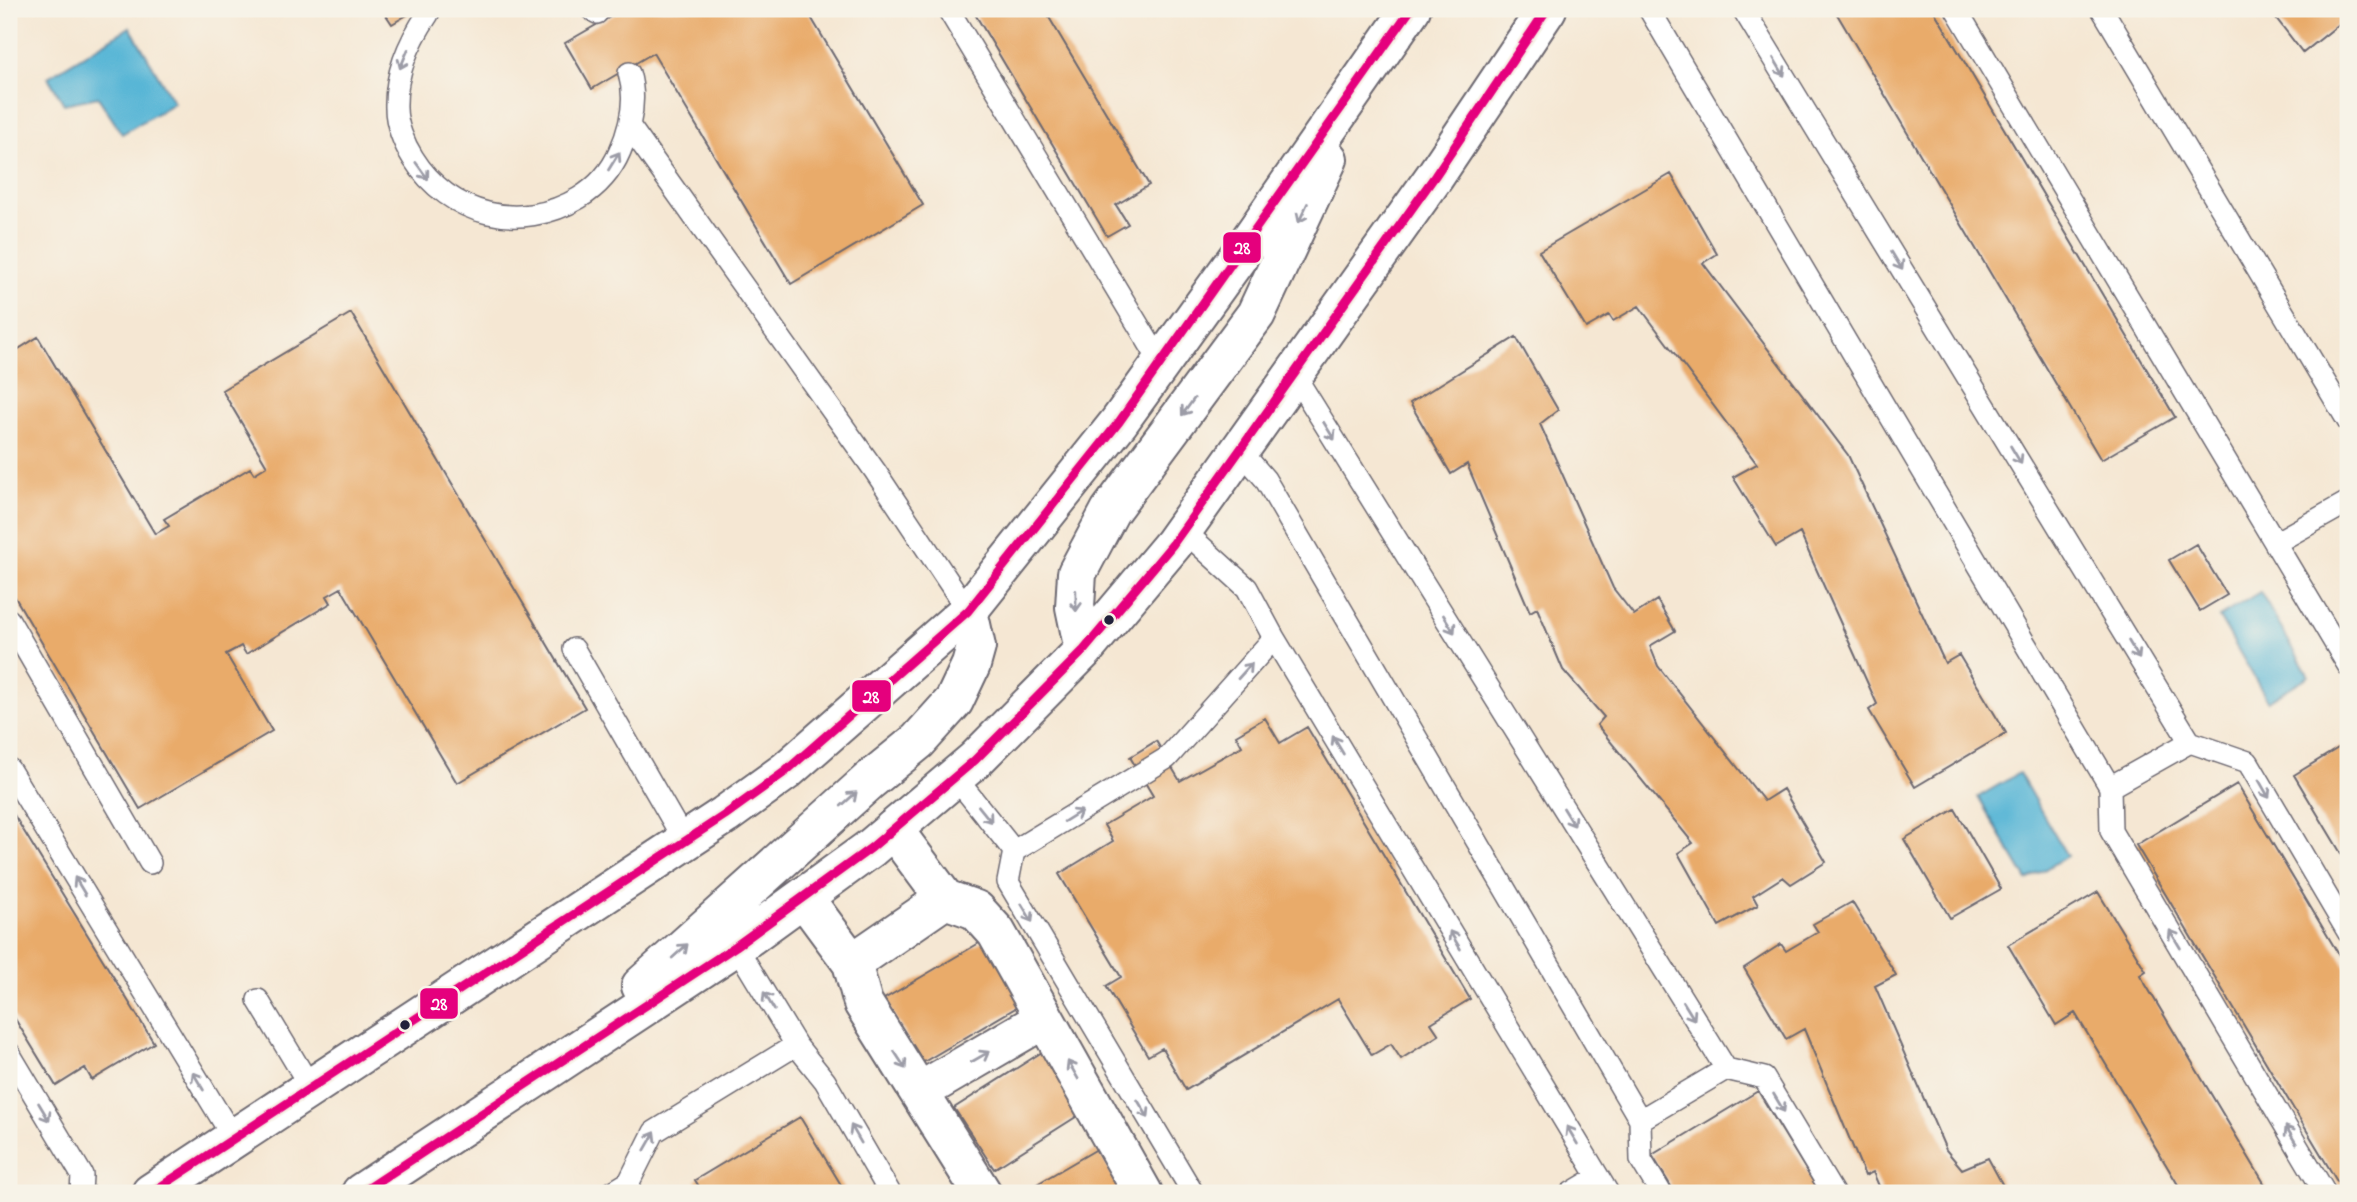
<svg xmlns="http://www.w3.org/2000/svg" width="2357" height="1202" font-family="'Indie Flower',sans-serif">
	<style>
		.water { fill: #58b6d6; stroke: #3d6c88; stroke-width: 2 }
		.building { fill: #e9ab6b }
		.lines { fill: none; stroke-linecap: round; stroke-linejoin: round }
		.lane-casing { stroke: #6c6770; stroke-width: 24 }
		.street-casing { stroke: #6c6770; stroke-width: 42 }
		.primary-casing { stroke: #6c6770; stroke-width: 42 }
		.lane { stroke: #fff; stroke-width: 21 }
		.street { stroke: #fff; stroke-width: 38 }
		.primary { stroke: #fff; stroke-width: 38 }
		.bus-1-casing { stroke: #f7f3e8; stroke-width: 14 }
		.bus-1 { stroke: #e5007d; stroke-width: 9 }
		.oneway { stroke: #9c9ca7 }
		.bus-dot { fill: #22223b; stroke: #f7f3e8; stroke-width: 2.5 }
		.line-badge { stroke: #f7f3e8; stroke-width: 2.5 }
		.badge-label { font-size: 19px; text-anchor: middle; font-weight: bold; fill: #fff }
	</style>
	<rect width="100%" height="100%" fill="#f7f3e8"/>
	<filter id="ink" filterUnits="userSpaceOnUse"><feTurbulence type="fractalNoise" baseFrequency=".0143" numOctaves="2"/><feDisplacementMap in="SourceGraphic" scale="14" xChannelSelector="R" yChannelSelector="G"/><feConvolveMatrix kernelMatrix="1 2 1 2 8 2 1 2 1" color-interpolation-filters="sRGB"/></filter>
	<filter id="wash" filterUnits="userSpaceOnUse"><feTurbulence type="fractalNoise" baseFrequency=".00686" numOctaves="4" result="noise"/><feDisplacementMap in="SourceGraphic" scale="28" xChannelSelector="R" yChannelSelector="G"/><feGaussianBlur stdDeviation="1.57" result="paint"/><feColorMatrix in="noise" values="0 0 0 0 0 0 0 0 0 0 0 0 0 0 0 0 0 1.4 0 .05"/><feComposite in="paint" operator="in"/></filter>
	<g filter="url(#wash)">
		<rect width="100%" height="100%" fill="#f5e7d3"/>
		<path class="water" d="M130,27l44,76 -52,31 -24,-37 -34,7 -16,-27z
			M2260,592l49,84 -41,25 -49,-84z
			M2019,773l48,83 -40,24 -49,-83z"/>
		<g id="blocks">
			<path class="building" d="M382,9h35l-25,15z
				M624,9h182l117,196 -132,79 -138,-231 -61,36 -27,-46z
				M972,9h72l105,176 -33,20 12,19 -21,12z
				M1834,9h99l242,408 -74,43z
				M2269,9h79v8l-45,36z
				M1671,174l46,80 -14,9 145,192 97,208 14,-8 47,78 -91,54 -46,-77 8,-6 -77,-171 -24,14 -43,-70 24,-13 -118,-158 -26,15 -4,-6 -23,13 -47,-77z
				M351,313l234,395 -128,75 -116,-195 -14,8 4,7 -85,51 -5,-8 -15,8 46,77 -132,78 -131,-222v-232l29,-18 117,197 14,-8 -5,-7 86,-51 4,6 13,-8 -45,-76z
				M1516,337l42,73 -18,14 73,164 21,27 23,-15 18,31 -25,15 8,20 106,135 19,-12 43,73 -35,22 -8,-7 -30,19 5,9 -39,21 -41,-73 15,-10 -96,-118 7,-8 -41,-47 -26,-62 -7,4 -63,-148 -16,10 -41,-71z
				M2196,544l31,51 -27,16 -31,-51z
				M1265,718l15,25 27,-16 163,272 -39,24 8,12 -38,24 -10,-15 -19,11 -34,-56 -152,91 -24,-42 -14,8 -42,-70 15,-9 -62,-103 54,-33 -9,-16 49,-29 -23,-39 26,-16 24,40 62,-35 -6,-11z
				M2348,742v123l-54,-90z
				M2237,784l111,186v223h-4l-208,-348z
				M9,807l145,236 -62,37 -7,-12 -29,18 -47,-77z
				M1955,809l46,80 -51,29 -46,-79z
				M2098,892l48,79 -6,4 130,218h-87l-108,-180 -19,12 -48,-80z
				M1852,902l44,73 -21,11 71,164 16,19 26,-11 19,35h-125l-9,-21 -8,4 -61,-147 -18,10 -42,-71 37,-24 5,7 32,-19 -5,-8z
				M986,939l38,64 -102,60 -38,-64z
				M1050,1047l40,61 -96,61 -40,-61z
				M1758,1091l62,102h-145l-23,-38z
				M800,1117l46,76h-143l-8,-13z
				M1097,1149l26,44h-81l-5,-9z"/>
		</g>
	</g>
	<g filter="url(#ink)">
		<use href="#blocks" fill-opacity="0" stroke="#6c6770" stroke-width="2"/>
		<g class="lines">
			<defs>
				<path id="lane" d="M591,9l6,4
					M948,9l213,354
					M1649,9l461,778 80,-45 -447,-733
					M1956,9l392,656
					M2102,9l246,412
					M428,14c-19,28 -33,59 -32,94 0,16 8,36 17,50 36,58 107,75 166,40 18,-11 33,-28 41,-47 11,-25 17,-51 9,-78
					M630,127l245,344 93,140
					M1240,450l25,29 375,641 86,-51 -433,-696
					M1183,530l64,58 27,50 -107,120 -153,93 -6,31 185,311
					M2275,543l73,-41
					M9,620l141,243
					M1274,638l334,555
					M574,649l111,193
					M2190,742l58,20 100,170
					M9,769l225,370
					M955,777l59,74
					M2110,787l1,44 214,362
					M258,1000l53,88
					M796,1045l29,36 65,112
					M9,1053l73,122 -1,18
					M1726,1069l38,9 69,115
					M1640,1120l1,40 20,33
					M611,1193l18,-11 25,-50 142,-87 -60,-99
					M1571,1193l27,-16"/>
				<path id="street" d="M893,829l52,70 31,11 20,22 147,261
					M804,898l48,65 11,40 119,190
					M852,963l93,-64
					M921,1091l123,-72"/>
				<path id="primary" d="M1084,650l-9,-43 2,-34 33,-62 146,-197 72,-155
					M641,986l228,-205 49,-40 36,-40 17,-36 5,-18 -8,-36
					M151,1193l574,-378 61,-44 182,-160 151,-189 124,-172 168,-241
					M361,1193l375,-247 135,-98 104,-88 109,-110 89,-106 262,-368 112,-167"/>
			</defs>
			<use href="#lane" class="lane-casing"/>
			<use href="#street" class="street-casing"/>
			<use href="#primary" class="primary-casing"/>
			<use href="#lane" class="lane"/>
			<use href="#street" class="street"/>
			<use href="#primary" class="primary"/>
			<defs>
				<path id="bus-1" d="M151,1193l574,-378 61,-44 182,-160 151,-189 292,-413
					M361,1193l375,-247 135,-98 104,-88 109,-110 89,-106 262,-368 112,-167"/>
			</defs>
			<use href="#bus-1" class="bus-1-casing"/>
			<use href="#bus-1" class="bus-1"/>
		</g>
		<defs><path id="oneway-shaft" d="M-6 0H5M1.5-3L5.5 0L1.5 3" fill="none" stroke-width="1.6" stroke-linecap="round" stroke-linejoin="round" transform="scale(1.75)"/></defs>
		<g class="oneway">
			<use href="#oneway-shaft" transform="translate(404 59) rotate(113)"/>
			<use href="#oneway-shaft" transform="translate(1779 67) rotate(59)"/>
			<use href="#oneway-shaft" transform="translate(614 161) rotate(-58)"/>
			<use href="#oneway-shaft" transform="translate(422 171) rotate(54)"/>
			<use href="#oneway-shaft" transform="translate(1303 213) rotate(115)"/>
			<use href="#oneway-shaft" transform="translate(1897 261) rotate(59)"/>
			<use href="#oneway-shaft" transform="translate(1188 407) rotate(126)"/>
			<use href="#oneway-shaft" transform="translate(1329 431) rotate(58)"/>
			<use href="#oneway-shaft" transform="translate(2016 455) rotate(59)"/>
			<use href="#oneway-shaft" transform="translate(1076 601) rotate(89)"/>
			<use href="#oneway-shaft" transform="translate(1449 624) rotate(58)"/>
			<use href="#oneway-shaft" transform="translate(2134 650) rotate(59)"/>
			<use href="#oneway-shaft" transform="translate(1245 671) rotate(-48)"/>
			<use href="#oneway-shaft" transform="translate(1338 745) rotate(-121)"/>
			<use href="#oneway-shaft" transform="translate(2264 789) rotate(60)"/>
			<use href="#oneway-shaft" transform="translate(849 799) rotate(-42)"/>
			<use href="#oneway-shaft" transform="translate(985 814) rotate(51)"/>
			<use href="#oneway-shaft" transform="translate(1073 816) rotate(-32)"/>
			<use href="#oneway-shaft" transform="translate(1569 817) rotate(58)"/>
			<use href="#oneway-shaft" transform="translate(80 886) rotate(-121)"/>
			<use href="#oneway-shaft" transform="translate(1027 913) rotate(59)"/>
			<use href="#oneway-shaft" transform="translate(2175 939) rotate(-121)"/>
			<use href="#oneway-shaft" transform="translate(1455 940) rotate(-121)"/>
			<use href="#oneway-shaft" transform="translate(680 951) rotate(-42)"/>
			<use href="#oneway-shaft" transform="translate(769 1001) rotate(-121)"/>
			<use href="#oneway-shaft" transform="translate(1689 1011) rotate(58)"/>
			<use href="#oneway-shaft" transform="translate(980 1057) rotate(-30)"/>
			<use href="#oneway-shaft" transform="translate(900 1060) rotate(57)"/>
			<use href="#oneway-shaft" transform="translate(1073 1070) rotate(-120)"/>
			<use href="#oneway-shaft" transform="translate(198 1081) rotate(-121)"/>
			<use href="#oneway-shaft" transform="translate(1779 1103) rotate(59)"/>
			<use href="#oneway-shaft" transform="translate(1143 1109) rotate(59)"/>
			<use href="#oneway-shaft" transform="translate(44 1112) rotate(59)"/>
			<use href="#oneway-shaft" transform="translate(856 1134) rotate(-120)"/>
			<use href="#oneway-shaft" transform="translate(1572 1135) rotate(-121)"/>
			<use href="#oneway-shaft" transform="translate(2291 1135) rotate(-121)"/>
			<use href="#oneway-shaft" transform="translate(650 1141) rotate(-60)"/>
		</g>
	</g>
	<g class="bus-dot">
		<circle cx="1109" cy="620" r="6"/>
		<circle cx="405" cy="1025" r="6"/>
	</g>
	<g class="line-badge">
		<rect x="1222" y="231" width="40" height="33" rx="7" fill="#e5007d"/>
		<rect x="851" y="679" width="41" height="34" rx="7" fill="#e5007d"/>
		<rect x="419" y="987" width="40" height="33" rx="7" fill="#e5007d"/>
	</g>
	<g class="badge-label">
		<text x="1242" y="254">28</text>
		<text x="871" y="703">28</text>
		<text x="439" y="1010">28</text>
	</g>
	<rect width="2357" height="1202" fill="none" stroke="#f7f3e8" stroke-width="35"/>
</svg>
